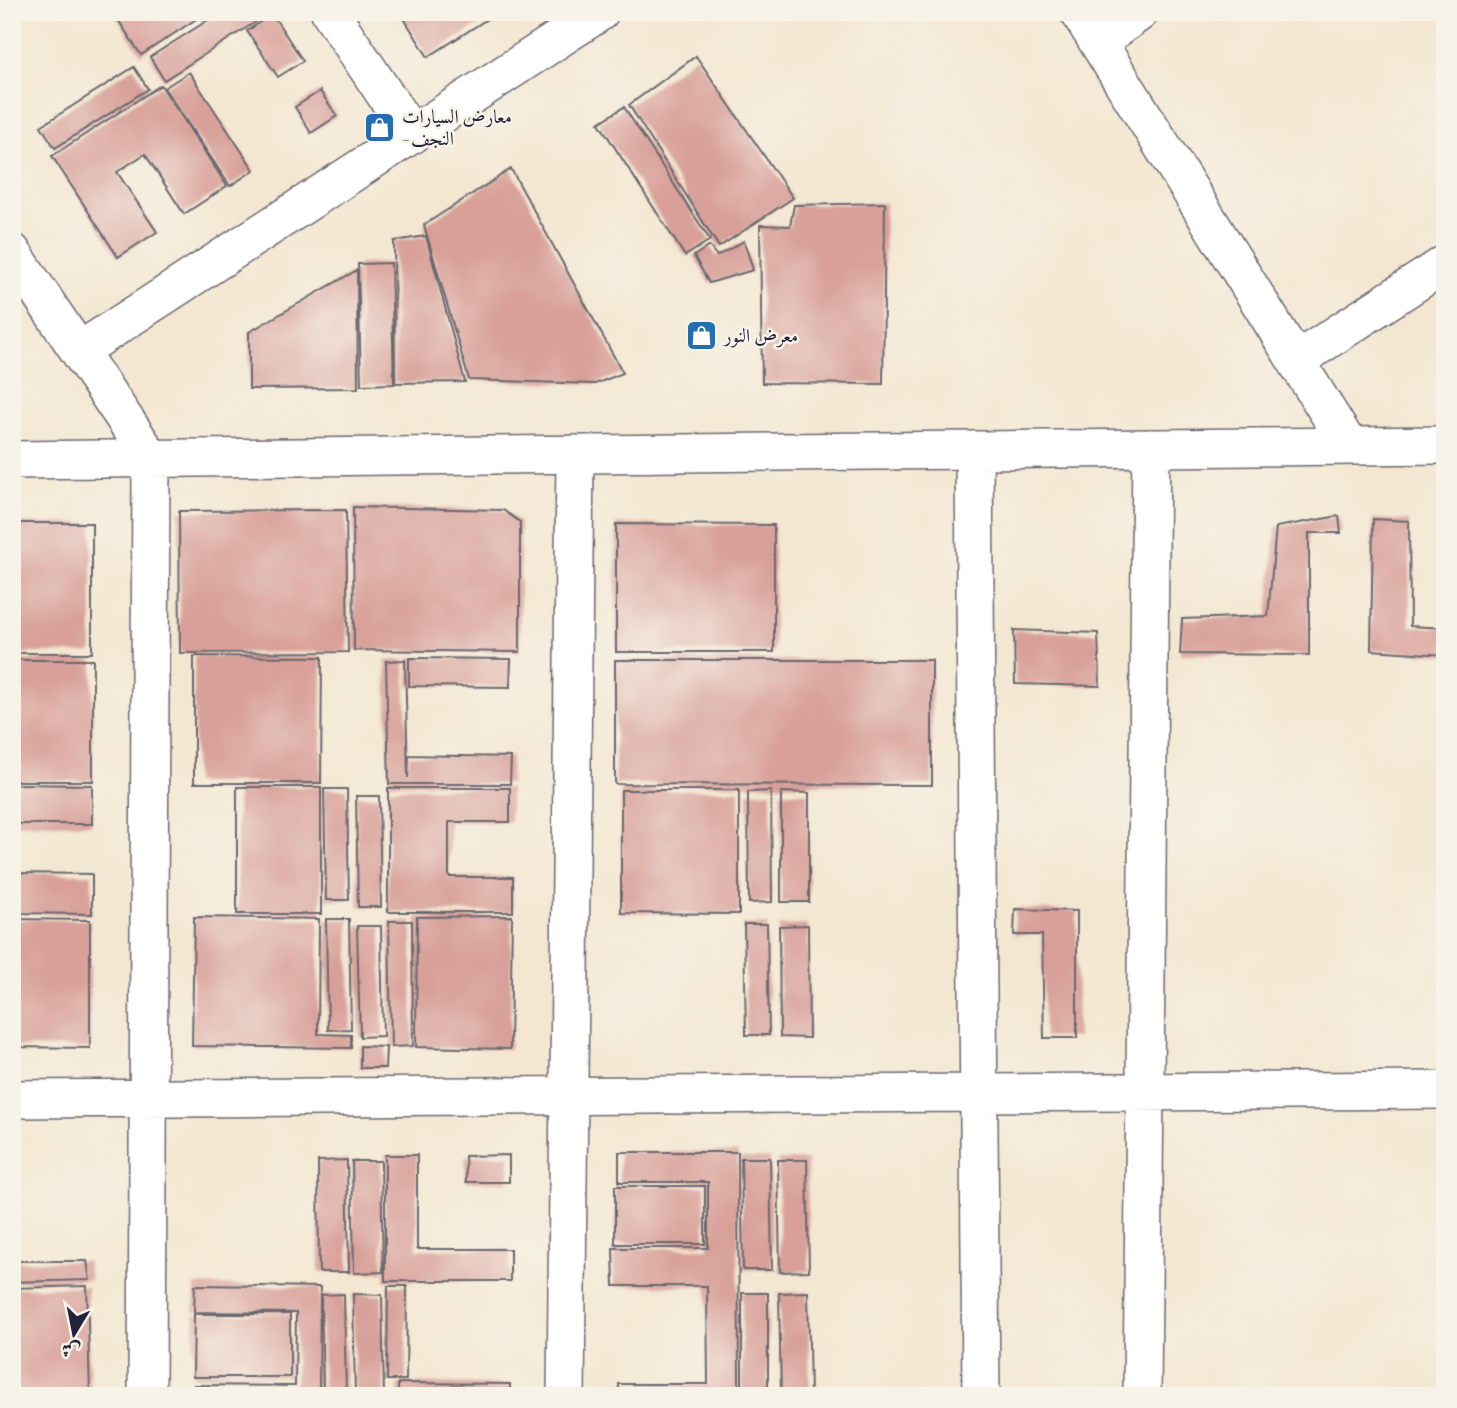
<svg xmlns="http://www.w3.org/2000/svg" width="1457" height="1408" font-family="'IM FELL French Canon',Amiri,serif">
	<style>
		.building { fill: #d8a099 }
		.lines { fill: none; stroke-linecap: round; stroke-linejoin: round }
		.street-casing { stroke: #6b6770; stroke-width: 40 }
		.street { stroke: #fff; stroke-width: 37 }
		.labels { text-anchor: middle; stroke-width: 5; stroke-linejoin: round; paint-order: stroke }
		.poi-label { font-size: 19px; fill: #22223b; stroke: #f7f3e8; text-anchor: start }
	</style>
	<rect width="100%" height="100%" fill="#f7f3e8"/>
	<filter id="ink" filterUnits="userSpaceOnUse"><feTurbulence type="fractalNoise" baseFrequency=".0143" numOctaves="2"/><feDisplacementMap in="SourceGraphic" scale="14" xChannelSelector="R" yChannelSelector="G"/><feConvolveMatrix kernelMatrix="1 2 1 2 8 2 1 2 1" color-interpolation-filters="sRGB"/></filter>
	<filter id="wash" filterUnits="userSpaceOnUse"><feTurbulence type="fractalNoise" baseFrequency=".00686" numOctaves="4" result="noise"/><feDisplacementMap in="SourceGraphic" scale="28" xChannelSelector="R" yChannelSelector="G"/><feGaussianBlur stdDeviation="1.57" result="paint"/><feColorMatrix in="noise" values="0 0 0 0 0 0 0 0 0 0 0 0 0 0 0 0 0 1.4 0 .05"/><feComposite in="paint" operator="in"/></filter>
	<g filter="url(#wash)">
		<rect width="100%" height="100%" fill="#f3e7d1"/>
		<g id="blocks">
			<path class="building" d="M113,12h94l-66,43z
				M221,12h31l5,9 -93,59 -14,-23z
				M400,12h98l-70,45z
				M272,14l31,47 -25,16 -31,-46z
				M696,56l97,142 -74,49 -90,-142z
				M134,67l14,22 -93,59 -14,-22z
				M189,72l65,98 -24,16 -66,-98z
				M161,85l66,101 -43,28 -39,-60 -28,18 40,60 -39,25 -66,-101z
				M320,91l17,25 -26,17 -16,-26z
				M624,107l86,133 -25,16 -86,-133z
				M511,169l112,204 -28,11 -126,-4 -45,-155z
				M885,203l-2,181 -121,-1 -2,-158 30,1 4,-21z
				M426,236l39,146 -70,1 -1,-142z
				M744,241l9,29 -44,13 -15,-27 15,-10 8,10z
				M391,263l3,121 -33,1 -3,-121z
				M357,270l1,118 -109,1v-57z
				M353,507l150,3 17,12v130l-166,-2z
				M346,510l2,142 -168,1 -1,-142z
				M1339,516l2,17h-32v122l-129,-1 2,-35 86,-3 8,-89z
				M1373,519l36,2 1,105 35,2v27l-74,-5z
				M12,523h80v130h-80z
				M616,524l158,1v127h-158z
				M1014,630l84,3 2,53 -85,-2z
				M194,656l128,1 -1,126h-127z
				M409,658l102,1 -1,28 -101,-1z
				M12,660h81v121h-81z
				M405,660l3,118 1,-23 102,2 -1,27h-121l-3,-123z
				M615,660h317v125l-317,-1z
				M12,784l80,1v39h-80z
				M237,787h84v127h-84z
				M388,788h122v34h-61v55h64v35h-125z
				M324,789h23l2,111h-23z
				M621,790h118v124l-118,-1z
				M771,791l1,111 -23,1 -1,-111z
				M781,792l28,1v109h-28z
				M356,796h23l2,111h-23z
				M12,873l80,1v40l-80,-1z
				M1015,909l62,2v127h-33l-2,-103h-28z
				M512,916l-2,133 -94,-2 1,-130z
				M194,917l125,2 -1,115 33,1v13l-159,-2z
				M12,919l78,1v128l-78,-1z
				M326,919h23l2,110 -23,1z
				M389,921h23l1,125 -22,1z
				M744,924h23l2,111h-23z
				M808,925l1,113 -29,-1 -1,-111z
				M357,926h24l2,110 -23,1z
				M360,1046l26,1 -1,21h-25z
				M619,1152h119l1,244h-120v-12h89l-1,-98h-93l-1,-38h95v-66h-89z
				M385,1155h32v94h93v32h-125z
				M509,1155v27h-43l-1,-26z
				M741,1158h29l2,112h-29z
				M347,1160l2,112h-30l-1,-111z
				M778,1160h29l2,111 -29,1z
				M352,1161h29l2,111 -29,1z
				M615,1186h90v58h-90z
				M12,1261h75l3,19 -78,2z
				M195,1285l125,2 -1,109h-126l1,-11 101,1 1,-73 -102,-1z
				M87,1286l3,110h-78v-108z
				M388,1286h19l-1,94h-19z
				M808,1292l2,104h-29l-2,-103z
				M742,1293h26v103h-26z
				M344,1294l2,102h-23l-2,-101z
				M353,1294l29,1 2,101h-29z
				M194,1314h96v63h-97z
				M398,1383l112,1v12h-112z"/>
		</g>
	</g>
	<g filter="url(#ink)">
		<use href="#blocks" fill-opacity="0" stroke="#6b6770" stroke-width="2"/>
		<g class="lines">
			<defs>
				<path id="street" d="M330,12l82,123
					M1079,12l270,434
					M1098,42l42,-30
					M12,252l139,206 -4,938
					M79,351l521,-339
					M1297,360l148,-96
					M974,450l7,946
					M12,460l1433,-15
					M12,1099l1433,-9
					M566,1396l9,-942
					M1142,1396l9,-948"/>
			</defs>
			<use href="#street" class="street-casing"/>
			<use href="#street" class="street"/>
		</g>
	</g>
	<defs>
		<symbol id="shop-square" viewBox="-11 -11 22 22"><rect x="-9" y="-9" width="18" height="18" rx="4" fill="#1f6fb2" stroke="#f7f3e8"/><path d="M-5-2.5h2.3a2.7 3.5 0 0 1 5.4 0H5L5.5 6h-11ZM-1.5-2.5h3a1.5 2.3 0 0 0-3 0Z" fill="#fff"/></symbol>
	</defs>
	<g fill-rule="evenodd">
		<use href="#shop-square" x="362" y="110" width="35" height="35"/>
		<use href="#shop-square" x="684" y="318" width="35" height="35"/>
	</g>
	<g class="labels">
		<g class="poi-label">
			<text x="402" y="123">معارض السيارات<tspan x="402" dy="22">- النجف</tspan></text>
			<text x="724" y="342">معرض النور</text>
		</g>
	</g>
	<rect width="1457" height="1408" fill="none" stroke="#f7f3e8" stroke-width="42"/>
	<g transform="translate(74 1334) rotate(190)" stroke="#f7f3e8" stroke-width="5" paint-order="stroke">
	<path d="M0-5L12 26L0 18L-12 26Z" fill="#22223b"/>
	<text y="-10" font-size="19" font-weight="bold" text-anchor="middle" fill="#22223b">ش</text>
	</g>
</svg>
